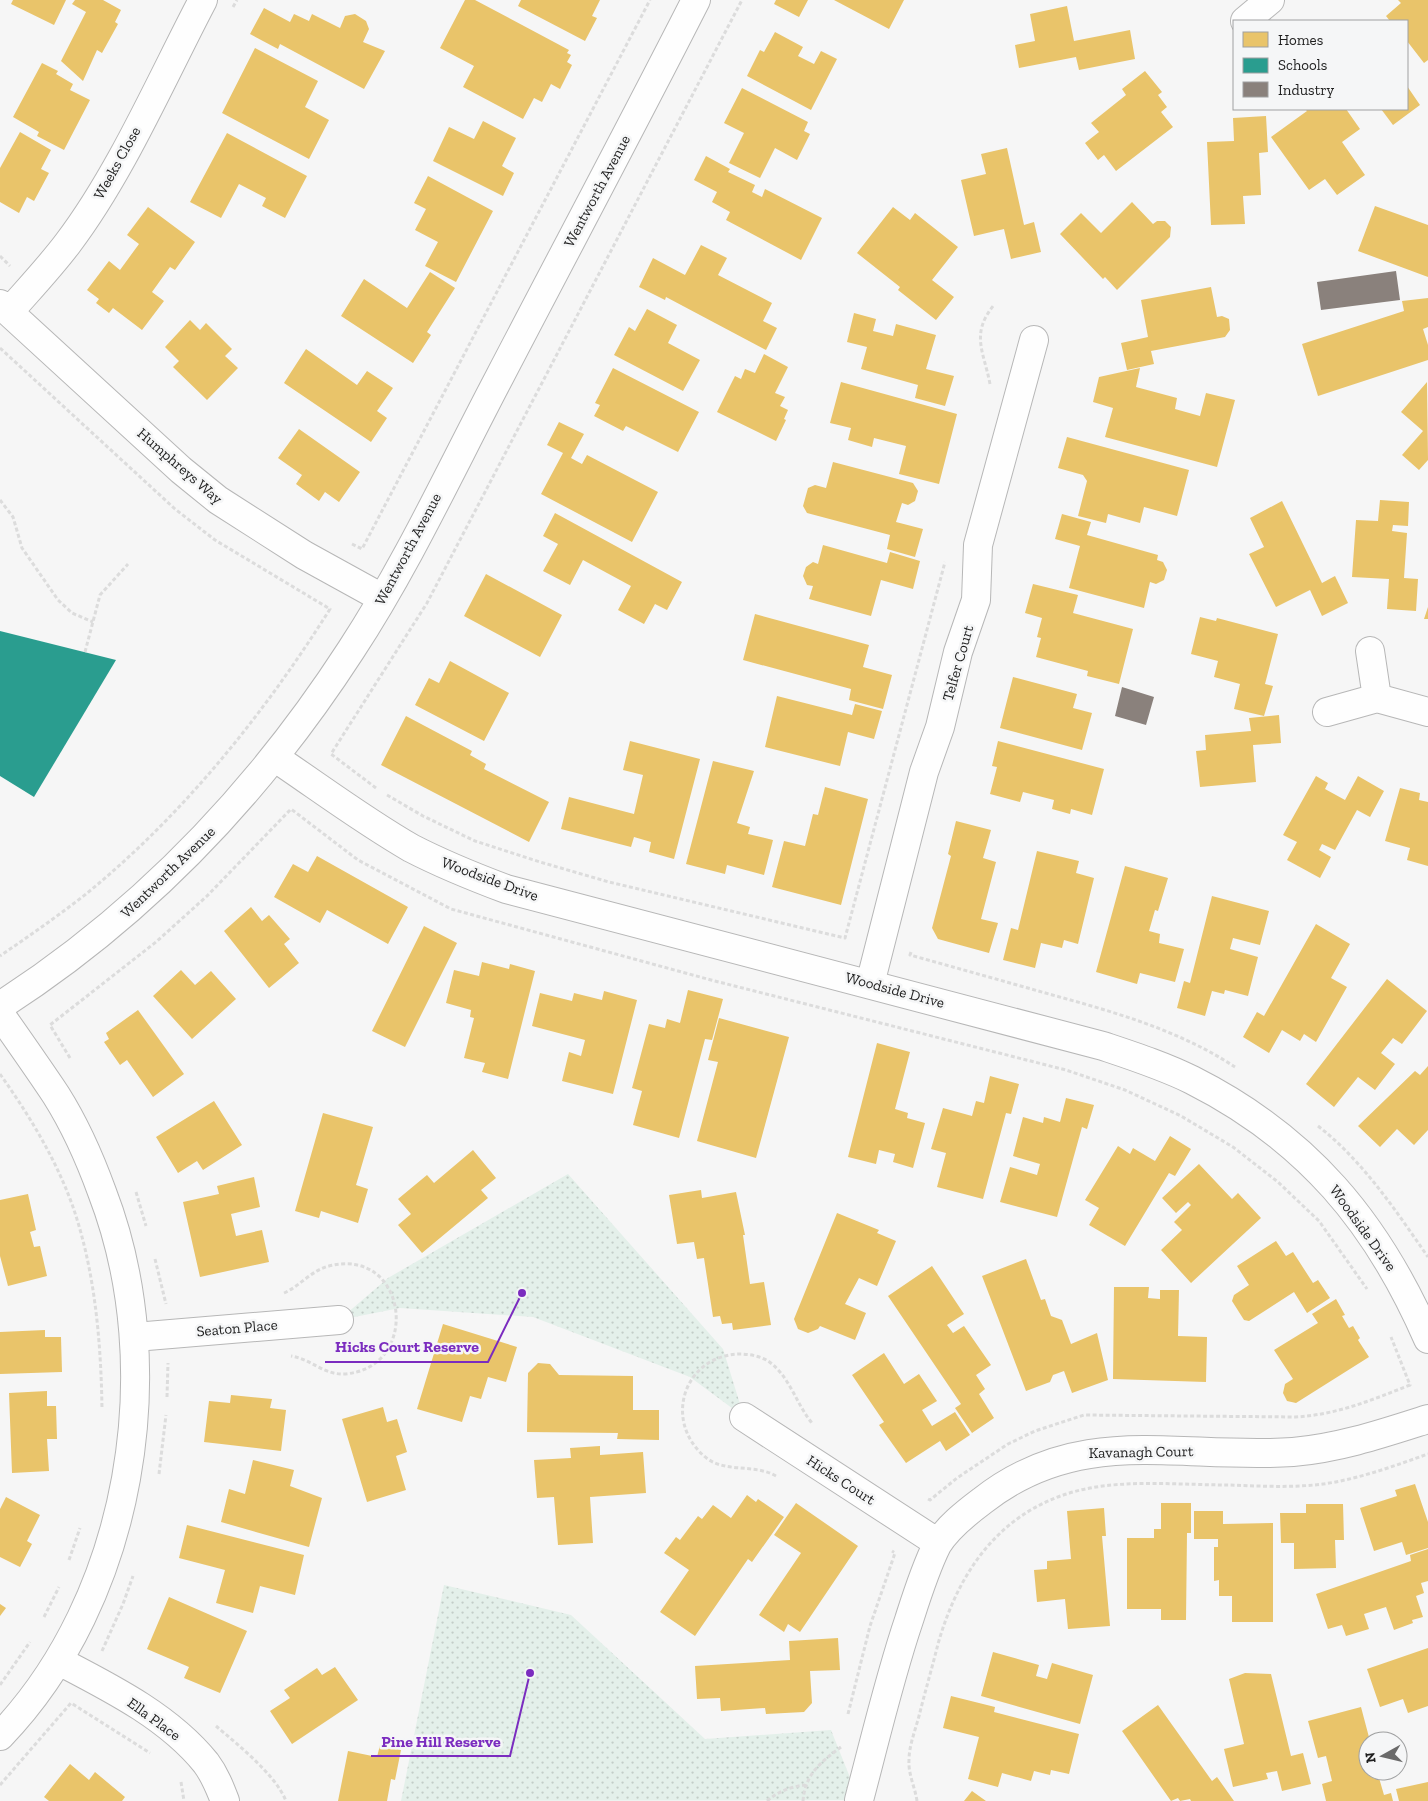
<svg xmlns="http://www.w3.org/2000/svg" width="1428" height="1801" font-family="'Zilla Slab',serif">
	<style>
		.park { fill: url(#park-dots) }
		.homes { fill: #e9c46a }
		.schools { fill: #2a9d8f }
		.industry { fill: #8a817c }
		.lines { fill: none; stroke-linecap: round; stroke-linejoin: round }
		.minor-casing { stroke: #b7b7b7; stroke-width: 30 }
		.path { stroke: #dcdcdc; stroke-width: 3; stroke-dasharray: 4 2.5; stroke-linecap: butt }
		.minor { stroke: #fefefe; stroke-width: 28 }
		.labels { text-anchor: middle; stroke-width: 5; stroke-linejoin: round; paint-order: stroke }
		.street-label { font-size: 15px; fill: #1f1f1f; stroke: #f5f6f7 }
		.leader { fill: none; stroke: #7b2cbf; stroke-width: 2 }
		.callout-dot { fill: #7b2cbf; stroke: #f5f6f7; stroke-width: 2 }
		.callout-label { font-size: 16px; text-anchor: middle; font-weight: bold; fill: #7b2cbf; stroke: #f5f6f7; stroke-width: 5; stroke-linejoin: round; paint-order: stroke }
	</style>
	<defs>
		<pattern id="park-dots" width="8" height="8" patternUnits="userSpaceOnUse" patternTransform="scale(1.25)"><rect width="8" height="8" fill="#e4f0ea"/><path d="M2 2h.1M6 6h.1" fill="none" stroke="#c3cdc8" stroke-width="1.8" stroke-linecap="round"/></pattern>
	</defs>
	<rect width="100%" height="100%" fill="#f6f6f6"/>
	<path class="park" d="M568,1174l155,175 21,68 -54,-40 -157,-60 -133,-9 -61,12 49,-42z
		M444,1585l127,30 134,124 126,-9 28,70 -458,1z"/>
	<path class="homes" d="M13,0h53l-12,25 -43,-21z
		M75,0h28l18,10 -6,12 3,2 -16,29 -5,-3 -14,31 -22,-20 25,-49 -14,-8z
		M465,0h10l94,50 -2,3 4,2 -4,7 5,3 -12,24 -9,-5 -9,18 -8,-4 -11,21 -60,-32 11,-21 -34,-18z
		M521,0h79l-8,16 5,2 -12,23 -67,-35z
		M776,0h32l-9,17 -25,-13z
		M834,0h70l-15,29z
		M1398,0h30v60l-4,3 -17,-22v-20h-17l-4,-5 15,-13z
		M1067,6l7,35 56,-11 5,29 -56,11 -3,-13 -57,11 -4,-23 20,-4 -5,-27z
		M264,8l26,14 4,-8 15,7 3,-7 28,14 5,-12 10,-2 11,7 3,8 -6,13 22,9 -21,38 -84,-45 -2,5 -28,-15z
		M775,32l28,15 -5,9 16,8 7,-13 16,8 -26,51 -64,-34 13,-26 4,2z
		M255,48l63,33 -13,26 24,13 -20,39 -87,-46z
		M42,63l16,8 -2,3 17,10 -3,6 20,10 -26,50 -27,-14 2,-4 -26,-15z
		M1145,71l17,21 -4,3 9,12 -6,5 12,15 -57,44 -12,-16 -6,5 -13,-17 14,-11 -8,-9 35,-28 -4,-6z
		M1407,86l13,19 -27,20 -12,-16h26z
		M742,88l66,34 -4,9 6,3 -13,26 -22,-12 -15,30 -31,-15 15,-30 -20,-10z
		M1305,109h41l14,20 -18,13 23,33 -28,20 -12,-16 -16,11 -38,-53 36,-26z
		M1266,116l2,36 -9,1 2,42 -18,1 2,28 -34,1 -4,-83 27,-1 -1,-23z
		M483,121l33,17 -14,28 12,7 -11,23 -70,-35 16,-34 25,12z
		M20,132l31,18 -10,19 8,4 -15,28 -7,-4 -8,16 -19,-11v-34z
		M227,133l80,43 -22,42 -23,-12 4,-8 -27,-14 -18,34 -31,-16z
		M1007,148l17,77 10,-3 7,30 -30,7 -7,-30 -30,7 -13,-56 25,-6 -5,-20z
		M706,156l24,13 -2,3 27,13 -3,7 10,5 3,-8 57,29 -21,42 -75,-40 4,-8 -18,-10 5,-10 -23,-12z
		M428,176l65,35 -37,71 -31,-16 13,-24 -23,-12 11,-21 -12,-6z
		M1132,202l21,22 4,-3h8l6,6 -1,10 -53,53 -12,-13 -2,2 -43,-45 21,-21 20,20z
		M1375,206l53,19v52l-70,-26z
		M148,207l47,35 -20,28 -5,-3 -18,25 12,9 -22,29 -29,-22 -4,5 -13,-10 3,-4 -12,-9 22,-29 11,9 19,-26 -12,-9z
		M893,207l17,13 5,-7 43,34 -26,33 22,17 -18,23 -38,-30 2,-3 -43,-34z
		M701,245l26,13 -9,17 54,28 -9,18 14,7 -11,22 -100,-53 -1,3 -26,-13 14,-29 32,17z
		M430,272l25,16 -28,44 4,3 -18,28 -72,-47 23,-37 43,29z
		M1211,287l6,30 5,-1 7,3 1,11 -5,7 -74,14 3,13 -27,6 -6,-27 27,-6 -7,-37z
		M1428,298v29l-5,2 5,16v15l-110,36 -16,-52 102,-33 -2,-10z
		M647,309l30,16 -9,18 32,17 -17,31 -69,-36 15,-28 6,4z
		M854,313l22,6 -3,12 20,5 3,-12 40,11 -10,34 28,7 -9,30 -30,-8 3,-13 -57,-16 6,-22 -20,-5z
		M190,320l10,10 6,-7 26,26 -7,7 13,12 -31,32 -34,-33 6,-6 -14,-14z
		M306,349l51,36 10,-14 26,17 -16,23 10,7 -16,24 -87,-59z
		M764,354l24,13 -13,26 10,4 -5,9 8,4 -4,9 2,1 -10,21 -59,-29 18,-36 6,3 4,-10 10,4z
		M613,368l86,44 -21,40 -52,-26 -3,5 -29,-15 6,-11 -5,-2z
		M1140,368l-4,19 41,11 -2,11 25,7 6,-23 29,7 -18,67 -112,-30 8,-29 -20,-6 6,-25z
		M841,382l116,32 -18,70 -40,-10 7,-28 -32,-8 -2,9 -24,-7 3,-12 -21,-5z
		M1427,382l1,78 -9,10 -17,-15 21,-24 -22,-19z
		M559,422l25,12 -13,24 11,6 5,-9 71,37 -26,50 -91,-48 22,-41 -16,-8z
		M299,429l61,43 -21,30 -14,-10 -6,9 -23,-17 6,-9 -24,-17z
		M1067,437l122,33 -12,46 -33,-9 -4,16 -32,-9 -2,9 -28,-7 9,-35 -4,-6 -25,-7z
		M833,462l80,21 5,8 -3,10 -7,4 -6,-2 -6,19 27,7 -8,28 -28,-8 3,-14 -83,-22 -4,-7 5,-18 7,-3 11,3z
		M1380,500l29,2 -1,24 -15,-1 -1,6 15,2 -3,45 14,1 -2,32 -29,-2 2,-30 -37,-2 4,-57 22,1z
		M1282,501l40,82 13,-7 13,27 -26,13 -12,-26 -34,17 -27,-53 15,-7 -14,-29z
		M555,513l127,69 -15,28 -12,-6 -11,20 -26,-14 13,-24 -48,-26 -13,25 -27,-14 15,-27 -15,-8z
		M1062,514l29,8 -4,13 71,20 -1,5 6,2 4,8 -3,10 -8,4 -6,-2 -6,26 -75,-20 11,-42 -25,-7z
		M823,545l64,18 3,-11 30,9 -7,28 -32,-9 -10,36 -62,-17 4,-13 -6,-1 -4,-9 3,-9 7,-5 5,2z
		M486,574l76,41 -22,42 -76,-41z
		M1033,584l45,11 -5,18 60,16 -14,55 -32,-8 1,-5 -52,-14 5,-19 -4,-1 5,-19 -17,-5z
		M1428,607v12h-4z
		M755,614l114,31 -6,22 29,8 -9,34 -34,-9 2,-11 -108,-29z
		M1200,617l16,4 1,-3 61,16 -13,50 8,2 -9,30 -30,-7 6,-25 -26,-7 4,-16 -27,-7z
		M450,661l59,32 -25,48 -69,-36 14,-27 10,5z
		M1013,677l64,17 -4,14 19,5 -10,37 -82,-22z
		M777,696l75,19 3,-11 27,7 -8,28 -26,-7 -8,34 -75,-19z
		M1279,715l2,28 -28,2 3,37 -56,5 -4,-36 10,-1 -1,-15 46,-4 -2,-13z
		M406,716l66,35 -2,4 16,9 -2,5 65,33 -20,40 -148,-77z
		M630,741l70,18 -26,100 -25,-7 2,-10 -17,-5 -3,10 -70,-18 8,-32 65,17 9,-39 -20,-5z
		M998,741l106,28 -12,46 -21,-6 -1,5 -18,-5 2,-9 -31,-8 -3,10 -30,-8 7,-27 -5,-1z
		M713,761l41,10 -17,52 13,4 -2,7 25,6 -9,35 -37,-10 -2,9 -39,-10z
		M1316,776l12,7 -3,6 20,11 13,-24 26,15 -14,26 -13,-7 -22,40 -13,-6 -3,6 12,7 -11,21 -33,-18 10,-18 -14,-7z
		M825,787l43,12 -27,106 -69,-18 12,-46 21,5 8,-32 5,1z
		M1400,788l20,5 -1,7 9,2v64l-21,-6 3,-12 -25,-7z
		M956,821l35,9 -8,28 13,4 -15,57 17,4 -9,30 -51,-14 -6,-11 19,-72 -3,-2z
		M1037,851l42,10 -3,12 18,5 -16,66 -14,-4 -2,8 -21,-5 -6,25 -32,-8 8,-32 7,2z
		M317,856l91,51 -20,37 -61,-34 -7,13 -46,-26 19,-33 15,8z
		M1125,866l43,12 -10,33 -3,-1 -6,21 11,3 -1,9 25,6 -9,33 -35,-9 -3,11 -41,-12z
		M1212,896l57,15 -9,34 -27,-7 -3,11 28,8 -10,39 -23,-6 -1,4 -12,-3 -7,25 -28,-8 7,-27 6,2z
		M251,907l11,14 7,-6 21,24 -6,5 15,19 -30,25 -45,-57z
		M1316,924l34,20 -19,34 16,9 -31,55 -12,-8 -4,7 -18,-11 -13,23 -26,-16 14,-25 7,4z
		M424,926l33,17 -52,104 -33,-16z
		M482,962l27,7 1,-5 25,7 -27,108 -26,-7 3,-9 -21,-5 10,-40 -4,-1 1,-7 -25,-7 8,-33 25,6z
		M181,970l14,15 16,-14 25,28 -44,40 -39,-43z
		M1387,979l40,32 -25,33 -9,-6 -12,15 14,11 -20,26 -17,-13 -24,30 -28,-23z
		M688,990l35,9 -11,41 -7,-1 -26,99 -46,-13 9,-34 -10,-3 17,-64 16,4 2,-9 13,4z
		M604,991l33,9 -24,94 -51,-13 7,-29 12,4 4,-16 -53,-14 8,-33 32,8 2,-8 28,7z
		M138,1010l46,64 -31,23 -26,-37 -7,5 -16,-23 5,-3 -3,-6z
		M719,1018l70,19 -33,121 -59,-17 21,-79 -10,-2z
		M877,1043l33,9 -15,57 13,4 -1,5 18,5 -12,45 -20,-6 2,-8 -16,-4 -3,14 -28,-7z
		M1428,1066v64l-14,15 -17,-16 -17,18 -22,-21 57,-55 5,4z
		M990,1076l29,8 -8,30 -5,-1 -23,86 -46,-12 9,-34 -15,-4 12,-41 29,8 4,-15 8,2z
		M1066,1098l28,7 -7,24 -5,-2 -25,90 -57,-15 10,-35 27,8 3,-11 -27,-8 10,-39 20,6 1,-6 16,5z
		M214,1101l28,44 -39,25 -6,-9 -19,12 -22,-36z
		M323,1113l50,14 -17,58 12,4 -10,34 -37,-12 -2,7 -24,-7z
		M1170,1136l21,13 -16,27 -6,-3 -44,73 -36,-21 10,-17 -14,-8 33,-54 12,8 3,-6 22,13z
		M473,1150l23,28 -15,12 7,8 -66,55 -24,-28 13,-11 -13,-15 29,-24 7,8z
		M1199,1164l33,35 6,-6 23,25 -70,65 -30,-33 21,-20 -8,-8 17,-17 -3,-3 -12,11 -14,-15z
		M254,1177l6,30 -29,7 5,22 26,-6 7,32 -69,15 -17,-75 36,-8 -2,-8z
		M701,1190l1,8 34,-6 9,43h-2l7,49 14,-2 7,43 -38,5 -1,-7 -10,1 -2,-8 -7,1 -9,-59 -7,1 -3,-17 -17,2 -8,-49z
		M28,1194l8,36 -6,2 4,15 6,-1 7,30 -39,10 -8,-30v-56z
		M837,1213l42,17 -2,3 19,8 -19,45 -18,-8 -14,26 21,9 -11,27 -35,-14 -2,3 -10,4 -10,-4 -4,-10z
		M1276,1241l10,15 7,-4 20,31 5,-3 12,18 -23,15 -13,-21 -45,29 -5,-1 -12,-19 2,-6 15,-10 -12,-19z
		M1026,1259l15,41 4,-1 6,17 11,4 9,24 26,-11 11,47 -36,13 -8,-22 -11,4 -3,7 -24,9 -44,-115z
		M932,1266l32,48 -17,11 6,8 11,-7 27,39 -15,10 9,14 -6,5 15,24 -22,15 -17,-25 6,-4 -73,-108z
		M1114,1287h35l-1,11 12,1v-9h19l-1,46 29,1 -1,45 -93,-3z
		M1336,1299l9,16 -3,1 7,12 4,-2 7,12 -2,2 11,17 -73,46 -9,-2 -4,-8 2,-9 8,-5 -19,-29 44,-27 -6,-9z
		M443,1324l74,23 -11,35 -18,-5 -7,22 -11,-3 -8,26 -45,-13z
		M45,1330v7h16l1,35 -62,2v-42z
		M884,1353l20,31 15,-10 18,27 -15,9 10,16 23,-14 15,23 -24,16 -6,-10 -34,22 -27,-38 5,-3 -32,-47z
		M538,1363l12,1 9,11 74,1v34h26v30l-42,-1 1,-6 -91,-1 1,-59z
		M47,1391v15h9l1,33h-10l2,32 -37,2 -3,-80z
		M231,1395l41,4 -2,9 16,2 -5,41 -77,-9 5,-41 21,2z
		M383,1407l4,15 10,-3 10,33 -11,4 10,34 -39,12 -25,-83z
		M600,1446v9l43,-3 3,41 -56,4 3,46 -35,2 -4,-48 -17,1 -3,-38 37,-2 -1,-10z
		M253,1460l41,10 -4,16 32,12 -13,49 -88,-25 8,-33 16,5z
		M1415,1484l13,38v26l-22,7 -4,-13 -28,9 -14,-43 37,-12 -2,-6z
		M747,1495l9,7 2,-3 26,18 -32,45 -4,-3 -53,77 -35,-24 29,-42 -25,-17 12,-16 4,3 18,-24 4,3 11,-14 18,13z
		M6,1497l34,18 -13,26 5,3 -12,23 -20,-10v-48z
		M796,1503l62,43 -58,86 -12,-8 -4,8 -25,-17 42,-62 -27,-18z
		M1161,1503h30v30h-4l-1,87h-25v-11h-34v-71h27v-9h7z
		M1306,1504h37l1,36h-9l1,28 -42,1v-26h-13l-1,-30h26z
		M1104,1508l2,28h-4l8,90 -42,3 -3,-30 -28,3 -3,-32 13,-1v-8l24,-2 -4,-48z
		M1194,1511h29v13l50,-1v99h-41v-26h-13v-16l-5,1v-34h4v-8h-24z
		M187,1525l117,30 -9,40 -35,-9 -7,27 -37,-10 9,-33 -46,-12z
		M1428,1549v32l-7,2 3,10 -8,3 7,21 -11,3 1,3 -19,7 -8,-23 -22,7 5,15 -23,7 -4,-11 -14,4 -12,-35 95,-33 -1,-6z
		M169,1597l78,34 -27,62 -36,-15 5,-11 -42,-18z
		M0,1604l6,4 -6,8z
		M838,1638l2,32 -30,1 2,32 -8,9 -38,2 -1,-6 -44,3 -1,-13 -23,1 -2,-33 95,-6 -1,-19z
		M1428,1648v58l-20,7 -5,-14 -23,8 -13,-38z
		M993,1652l46,13 -3,11 11,3 5,-16 41,12 -13,49 -99,-28z
		M335,1667l23,33 -66,44 -22,-33 20,-13 -6,-8 33,-22 5,7z
		M1245,1673l26,1 20,82 12,-3 8,31 -29,7 -5,-20 -11,2 2,6 -35,8 -9,-38 20,-5 -15,-65z
		M951,1696l44,11 -1,5 85,22 -10,40 -18,-4 -1,5 -16,-4 -3,10 -29,-8 -4,14 -30,-8 11,-42 -36,-9z
		M1158,1705l54,76 5,-4 17,24h-43l-1,-2 -10,2 -2,-3 -7,3 -49,-70z
		M1361,1707l9,34 -2,30h9l7,24 7,-2 2,8h-67l-4,-17 10,-3 -6,-25 -8,2 -10,-37z
		M380,1745l21,5 -6,30 -4,-1 -4,22h-49l10,-50 29,6z
		M70,1764l19,16 6,-8 30,25 -3,4h-73l-5,-4z
		M1428,1782v19h-29l-3,-12z
		M972,1791l14,10h-22z"/>
	<path class="schools" d="M0,631l116,29 -82,137 -34,-21z"/>
	<path class="industry" d="M1396,271l4,29 -79,10 -4,-28z
		M1122,687l32,10 -8,28 -31,-9z"/>
	<g class="lines">
		<defs>
			<path id="minor" d="M1245,21l25,-21
				M0,304l181,166 37,30 86,55 78,43
				M9,312c20,-23 41,-45 59,-69 53,-70 94,-165 135,-243
				M1370,651l7,47
				M1327,712l50,-14 51,14
				M274,757c46,31 90,64 137,91 31,16 63,29 95,41l597,157c30,10 61,20 89,34 115,58 185,142 236,259
				M870,984l54,-212 16,-45 18,-75 18,-52 2,-55 56,-205
				M0,1006c143,-92 259,-214 351,-356 57,-87 101,-183 149,-274 65,-125 132,-250 196,-376
				M0,1014c19,27 38,54 56,81 19,30 34,64 46,97 68,176 30,407 -102,544
				M135,1337l204,-17
				M744,1417l194,126
				M59,1661c52,27 110,56 147,102 9,12 14,25 19,38
				M859,1800c16,-60 30,-121 50,-180 8,-25 16,-51 28,-75 10,-17 29,-32 45,-44 99,-78 198,-41 311,-49 47,-4 91,-19 135,-33"/>
		</defs>
		<use href="#minor" class="minor-casing"/>
		<path class="path" d="M233,7l4,-7
			M0,256l10,10
			M0,348l175,161 40,31 115,69c-66,105 -147,206 -244,285 -28,22 -57,42 -86,62
			M990,384c-6,-32 -20,-50 4,-79
			M0,500l13,17 9,31 36,52 14,13 21,9
			M352,544l10,5 288,-549
			M85,652l15,-57 28,-31
			M376,788l-45,-34 96,-151 315,-603
			M387,795l36,21 52,25 65,21 69,20 236,56 100,-376
			M911,952l-1,3c47,13 93,26 139,39 65,18 130,36 186,73
			M70,1058l-20,-33 106,-83 51,-46 84,-87 67,51 93,49 260,71 355,90 59,20 56,26 52,31 45,35 41,39 48,68
			M0,1074c29,41 56,85 73,133 22,64 28,135 29,202
			M1318,1126c45,35 78,85 110,131
			M136,1192l10,34
			M155,1259l11,45
			M284,1293c16,-7 28,-23 45,-27 80,-20 93,103 15,108 -20,1 -33,-15 -53,-18
			M167,1397l1,-34
			M159,1474l7,-59
			M776,1476c-23,-13 -52,-2 -72,-20 -41,-36 -20,-100 35,-102 10,0 21,2 29,7 22,15 28,43 44,62
			M928,1499l2,1 27,-22 51,-34 27,-13 49,-16 211,2c41,-2 77,-17 115,-32l-19,-48
			M69,1560l11,-32
			M44,1617l15,-30
			M102,1651l21,-47 10,-28
			M0,1685l30,-43
			M848,1714l22,-88 25,-73 -3,-2
			M216,1726c22,19 59,48 70,75
			M181,1782l3,19
			M0,1785l71,-82 79,50
			M767,1801c12,-10 23,-14 38,-16
			M803,1801c2,-27 18,-39 38,-54
			M917,1801c-2,-14 -9,-27 -8,-41 0,-14 6,-29 10,-44 6,-24 13,-48 19,-72 22,-78 68,-140 152,-156 43,-8 95,-3 139,-3 31,1 63,3 94,-1 36,-5 71,-18 105,-30"/>
		<use href="#minor" class="minor"/>
	</g>
	<g class="labels">
		<g class="street-label">
			<text transform="translate(117 163) rotate(-61)" y="5">Weeks Close</text>
			<text transform="translate(597 191) rotate(-62)" y="5">Wentworth Avenue</text>
			<text transform="translate(180 466) rotate(41)" y="5">Humphreys Way</text>
			<text transform="translate(408 549) rotate(-62)" y="5">Wentworth Avenue</text>
			<text transform="translate(958 663) rotate(-74)" y="5">Telfer Court</text>
			<text transform="translate(168 872) rotate(-44)" y="5">Wentworth Avenue</text>
			<text transform="translate(490 879) rotate(20)" y="5">Woodside Drive</text>
			<text transform="translate(895 990) rotate(15)" y="5">Woodside Drive</text>
			<text transform="translate(1363 1228) rotate(54)" y="5">Woodside Drive</text>
			<text transform="translate(237 1328) rotate(-5)" y="5">Seaton Place</text>
			<text transform="translate(1141 1452) rotate(-1)" y="5">Kavanagh Court</text>
			<text transform="translate(841 1480) rotate(33)" y="5">Hicks Court</text>
			<text transform="translate(154 1719) rotate(36)" y="5">Ella Place</text>
		</g>
	</g>
	<path class="leader" d="M522 1293L488 1362H325M530 1673L510 1756H371"/>
	<g class="callout-dot">
		<circle cx="522" cy="1293" r="5"/>
		<circle cx="530" cy="1673" r="5"/>
	</g>
	<g class="callout-label">
		<text x="407" y="1352">Hicks Court Reserve</text>
		<text x="441" y="1747">Pine Hill Reserve</text>
	</g>
	<rect x="1233" y="20" width="175" height="90" fill="#f5f6f7" stroke="#9fa0a1"/>
	<rect x="1243" y="32" width="25" height="15" fill="#e9c46a" stroke="#9fa0a1"/>
	<text x="1278" y="45" font-size="15" fill="#1f1f1f">Homes</text>
	<rect x="1243" y="58" width="25" height="15" fill="#2a9d8f" stroke="#9fa0a1"/>
	<text x="1278" y="70" font-size="15" fill="#1f1f1f">Schools</text>
	<rect x="1243" y="82" width="25" height="15" fill="#8a817c" stroke="#9fa0a1"/>
	<text x="1278" y="95" font-size="15" fill="#1f1f1f">Industry</text>
	<g transform="translate(1383 1756) rotate(262)"><circle r="24" fill="#f5f6f7" stroke="#9fa0a1"/>
	<path d="M0-4L9 19L0 12L-9 19Z" fill="#6a6a6a"/>
	<text y="-8" font-size="14" font-weight="bold" text-anchor="middle" fill="#1f1f1f">N</text>
	</g>
</svg>
